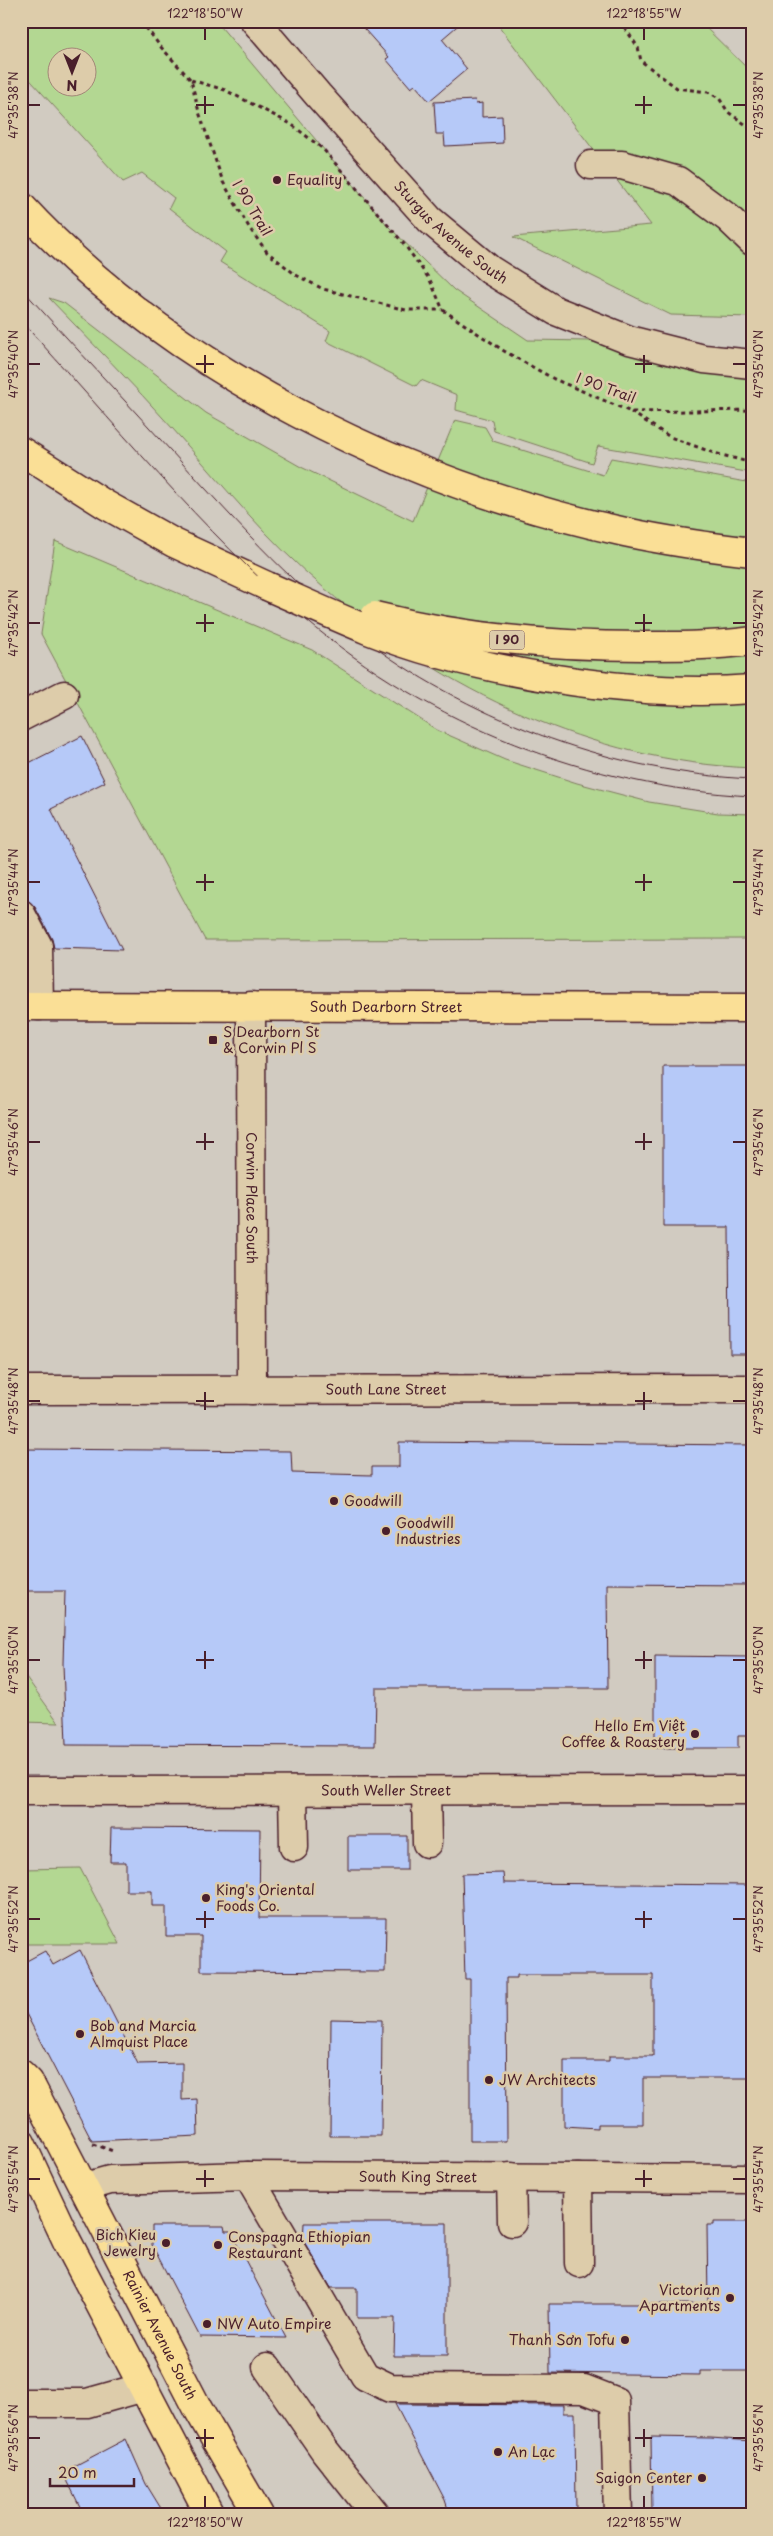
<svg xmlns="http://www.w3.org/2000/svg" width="773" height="2536" font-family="'Playpen Sans',sans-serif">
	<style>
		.green { fill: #b3d792; stroke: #7e7b5e; fill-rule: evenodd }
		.building { fill: #b6c9f8; stroke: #4a1f2b }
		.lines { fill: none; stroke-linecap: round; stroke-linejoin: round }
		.minor-casing { stroke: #4a1f2b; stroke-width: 31 }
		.major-casing { stroke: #4a1f2b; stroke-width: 31 }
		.highway-casing { stroke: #4a1f2b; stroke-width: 31 }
		.path { stroke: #4a1f2b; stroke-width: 3; stroke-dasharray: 4 4; stroke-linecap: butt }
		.minor { stroke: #dca; stroke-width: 28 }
		.major { stroke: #fadf96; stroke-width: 28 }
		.highway { stroke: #fadf96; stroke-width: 28 }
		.tram { stroke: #4a1f2b; stroke-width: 1 }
		.highway-bridge-casing { stroke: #4a1f2b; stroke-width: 31; stroke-linecap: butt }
		.highway-bridge { stroke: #fadf96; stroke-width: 28 }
		.ticks { fill: none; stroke: #4a1f2b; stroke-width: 2 }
		.poi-dot { fill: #4a1f2b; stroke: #dca; stroke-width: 2 }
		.labels { text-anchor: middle; stroke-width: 5; stroke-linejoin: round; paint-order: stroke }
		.shield { fill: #dca; stroke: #765351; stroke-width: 1 }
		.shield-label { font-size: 12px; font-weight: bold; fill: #4a1f2b }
		.poi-label { font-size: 14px; fill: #4a1f2b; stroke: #dca; text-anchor: start }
		.street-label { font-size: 14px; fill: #4a1f2b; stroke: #dca }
		.neatline { fill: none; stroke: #4a1f2b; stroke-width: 2 }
		.ticks-label { font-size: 12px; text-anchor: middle; fill: #4a1f2b }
	</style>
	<rect width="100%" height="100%" fill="#d1cbc1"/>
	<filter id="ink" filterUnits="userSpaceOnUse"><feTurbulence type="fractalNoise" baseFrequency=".02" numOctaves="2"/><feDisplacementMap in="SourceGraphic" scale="10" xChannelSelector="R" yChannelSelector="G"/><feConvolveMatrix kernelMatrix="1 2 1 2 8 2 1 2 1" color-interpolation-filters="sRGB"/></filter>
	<g filter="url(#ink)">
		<path class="green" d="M21,21h195l173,206 65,63 74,50 62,1 92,27 70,8v97l-154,-27 -6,17 -98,-32 -2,-11 -36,-10 1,-15 -36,-15 -5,6 -90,-45 4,-10 -110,-69 6,-10 -57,-44 5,-10 -32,-25 -19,9 -102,-112v-14l5,-6 -5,-7zM58,58h30v30h-30z
			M495,21h204l53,52v244l-81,-2 -158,-78 138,-12z
			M49,298l15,5 142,110 95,54 112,54 42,-101 30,7 8,14 110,34 8,-17 141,25v285c-162,-7 -306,-76 -428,-180 -56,-47 -103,-105 -151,-159 -40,-45 -82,-87 -124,-131z
			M55,541l257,109 125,80 68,30 72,23 72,19 69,11 34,1v125l-547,1 -164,-306z
			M21,1670l38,53 -38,-1z
			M80,1868l40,76h-99v-75z"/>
		<path class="building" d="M357,21h106l-21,18 25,30 -38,32 -14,-16 -4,3 -25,-29 3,-2z
			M475,100l1,4 6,-1v14l20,-1 1,27 -58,3 -1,-12h-8l-2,-32z
			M82,736l23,46 -54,27 71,141 -68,-2 -2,-9 -17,-32 -6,-6 -8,-3v-131z
			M663,1066h89v288h-22l-1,-127h-66z
			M399,1442l353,3v140l-145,-1 1,104h-232l-1,58 -309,-1 -3,-81 2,-73h-43l-1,-142 270,2 1,22 80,2v-8h27z
			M655,1656l97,1v79h-14v12h-83z
			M111,1828l149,1 -1,89h127l-1,54 -184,-1v-35h-35v-30h-14v-15h-26v-29h-16z
			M348,1836h59v34h-59z
			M503,1873l1,10 248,2v193h-109v46h-45v4l-34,-2v-65h45v-5h44v-81h-136v3h-11l1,163h-37v-162h-5l-3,-105z
			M80,1950l58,114 44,-1v37l15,-1 1,37 -106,5 -71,-137v-40l24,-13 8,14z
			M331,2019l51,1 -1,116h-51z
			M714,2222h38v149h-52v4l-150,-2 -1,-69h159l-1,-79h7z
			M304,2223h143v133h-53l1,-38h-38v-30h-26l-28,-48z
			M152,2226h72l1,5h5l56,107 -86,-1 -48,-92z
			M395,2404l168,1v8h12l1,102h-126l-5,-15z
			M651,2437l60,1 41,3v74h-100z
			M126,2439l20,45 19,31h-81l-21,-43z"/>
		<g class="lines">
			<defs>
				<g id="minor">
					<path id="s1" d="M255,21l63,74 112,125 60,50 66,41 73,29 75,19 48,5"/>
					<path d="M591,165h31l56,16 50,37 24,23"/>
					<path d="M21,717l43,-22"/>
					<path d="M21,914l17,32 1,60"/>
					<path id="s2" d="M251,1006l1,384"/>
					<path id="s3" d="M21,1390l731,-1"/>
					<path id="s4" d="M21,1791l731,-1"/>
					<path d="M293,1791l1,56"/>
					<path d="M426,1791l1,52"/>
					<path d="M248,2176l117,200 25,12 194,1 31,12 3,114"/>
					<path d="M511,2177l1,45"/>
					<path d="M578,2178l1,85"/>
					<path id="s5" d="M85,2187l25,-7 138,-4 504,3"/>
					<path d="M267,2367l58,84 51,64"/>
					<path d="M21,2403h66l57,-16"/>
				</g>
				<g id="major">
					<path id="s6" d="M21,1006l731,2"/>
					<path id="s7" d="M21,2074l8,8 169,327 61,106"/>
					<path d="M21,2143l46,98 143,274"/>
				</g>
				<path id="highway" d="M21,206c153,166 386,279 604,326 42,9 84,15 127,20
					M21,451l85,54 68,38 93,43"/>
			</defs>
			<use href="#minor" class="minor-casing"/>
			<use href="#major" class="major-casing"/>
			<use href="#highway" class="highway-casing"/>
			<path class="path" d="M141,21l19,25 31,34 8,32 24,70 27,47 17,23 29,23 27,14 83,21h37
				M620,21l18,26 3,14 36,27 31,4 11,6 9,14 24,17
				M191,80l34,10 66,34 32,25 81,95 26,36 13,30 61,41 50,28 77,33 121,-2
				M631,412l39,25 44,16 38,10
				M93,2144l20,7"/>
			<use href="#minor" class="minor"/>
			<use href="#major" class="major"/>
			<use href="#highway" class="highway"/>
			<path class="tram" d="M21,288c54,59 108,117 161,175 59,64 117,129 187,180 109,80 248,130 383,136
				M21,321c91,99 182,211 284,298 124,105 285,169 447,177"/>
			<defs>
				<path id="highway-bridge" d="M267,586c34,15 67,30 101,44 109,43 267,68 384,59
					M375,616c87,22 177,30 267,30 36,0 74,0 110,-5"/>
			</defs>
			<use href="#highway-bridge" class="highway-bridge-casing"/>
			<use href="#highway-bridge" class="highway-bridge"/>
		</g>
	</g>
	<path class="ticks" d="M205,28v12M644,28v12M205,96v18M644,96v18M28,105h12M196,105h18M635,105h17M733,105h13M205,355v18M644,355v18M28,364h12M196,364h18M635,364h17M733,364h13M205,614v18M644,614v18M28,623h12M196,623h18M635,623h17M733,623h13M205,874v17M644,874v17M28,882h12M196,882h18M635,882h17M733,882h13M205,1133v17M644,1133v17M28,1142h12M196,1142h18M635,1142h17M733,1142h13M205,1392v18M644,1392v18M28,1401h12M196,1401h18M635,1401h17M733,1401h13M205,1651v18M644,1651v18M28,1660h12M196,1660h18M635,1660h17M733,1660h13M205,1911v17M644,1911v17M28,1919h12M196,1919h18M635,1919h17M733,1919h13M205,2170v17M644,2170v17M28,2179h12M196,2179h18M635,2179h17M733,2179h13M205,2429v18M644,2429v18M28,2438h12M196,2438h18M635,2438h17M733,2438h13M205,2496v12M644,2496v12"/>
	<g class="poi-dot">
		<circle cx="277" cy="180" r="5"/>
		<rect x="208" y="1035" width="10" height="10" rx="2.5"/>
		<circle cx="334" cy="1501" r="5"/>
		<circle cx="386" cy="1531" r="5"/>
		<circle cx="695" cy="1734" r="5"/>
		<circle cx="206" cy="1898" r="5"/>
		<circle cx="80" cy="2034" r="5"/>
		<circle cx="489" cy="2080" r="5"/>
		<circle cx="166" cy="2243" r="5"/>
		<circle cx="218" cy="2245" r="5"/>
		<circle cx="730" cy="2298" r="5"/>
		<circle cx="207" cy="2324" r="5"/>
		<circle cx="625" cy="2340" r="5"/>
		<circle cx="498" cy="2452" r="5"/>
		<circle cx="702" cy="2478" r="5"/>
	</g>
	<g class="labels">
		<rect class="shield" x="489.5" y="630.5" width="35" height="19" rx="4"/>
		<g class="shield-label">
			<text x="507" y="644">I 90</text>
		</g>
		<g class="poi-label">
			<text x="287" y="185">Equality</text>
			<text x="223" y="1037">S Dearborn St<tspan x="223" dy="16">&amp; Corwin Pl S</tspan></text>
			<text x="344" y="1506">Goodwill</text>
			<text x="396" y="1528">Goodwill<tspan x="396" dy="16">Industries</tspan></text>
			<text x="685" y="1731" text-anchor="end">Hello Em Việt<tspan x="685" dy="16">Coffee &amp; Roastery</tspan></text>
			<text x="216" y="1895">King's Oriental<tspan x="216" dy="16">Foods Co.</tspan></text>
			<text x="90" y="2031">Bob and Marcia<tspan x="90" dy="16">Almquist Place</tspan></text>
			<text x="499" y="2085">JW Architects</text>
			<text x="156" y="2240" text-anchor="end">Bich Kieu<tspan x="156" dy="16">Jewelry</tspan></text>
			<text x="228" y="2242">Conspagna Ethiopian<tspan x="228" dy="16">Restaurant</tspan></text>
			<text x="720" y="2295" text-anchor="end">Victorian<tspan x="720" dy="16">Apartments</tspan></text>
			<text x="217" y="2329">NW Auto Empire</text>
			<text x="615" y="2345" text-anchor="end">Thanh Sơn Tofu</text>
			<text x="508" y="2457">An Lạc</text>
			<text x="692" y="2483" text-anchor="end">Saigon Center</text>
		</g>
		<g class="street-label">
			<text transform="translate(252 208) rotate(59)" y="5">I 90 Trail</text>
			<text dy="5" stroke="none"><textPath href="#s1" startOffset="289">Sturgus Avenue South</textPath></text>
			<text transform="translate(606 388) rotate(20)" y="5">I 90 Trail</text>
			<text dy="5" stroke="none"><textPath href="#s6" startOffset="365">South Dearborn Street</textPath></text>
			<text dy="5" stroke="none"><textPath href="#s2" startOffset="192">Corwin Place South</textPath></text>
			<text dy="5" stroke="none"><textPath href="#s3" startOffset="365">South Lane Street</textPath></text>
			<text dy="5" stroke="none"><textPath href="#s4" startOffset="365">South Weller Street</textPath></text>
			<text dy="5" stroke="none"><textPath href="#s5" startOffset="334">South King Street</textPath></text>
			<text dy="5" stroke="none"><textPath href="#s7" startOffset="296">Rainier Avenue South</textPath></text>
		</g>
	</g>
	<rect width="773" height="2536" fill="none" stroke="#dca" stroke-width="55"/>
	<g transform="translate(72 72) rotate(180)"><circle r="24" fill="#ddccaa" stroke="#a28777"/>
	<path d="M0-4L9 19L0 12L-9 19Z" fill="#4a1f2b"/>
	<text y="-8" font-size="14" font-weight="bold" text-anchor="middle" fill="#4a1f2b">N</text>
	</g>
	<path d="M50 2478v8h84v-8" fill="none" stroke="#4a1f2b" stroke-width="2.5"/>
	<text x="58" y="2478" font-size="15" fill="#4a1f2b" stroke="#ddccaa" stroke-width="4" paint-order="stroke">20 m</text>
	<rect x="28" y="28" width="718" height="2480" class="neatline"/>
	<g class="ticks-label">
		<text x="205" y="18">122°18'50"W</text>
		<text x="644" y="18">122°18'55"W</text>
		<text transform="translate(759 105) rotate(-90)" y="4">47°35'38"N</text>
		<text transform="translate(14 105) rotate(-90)" y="4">47°35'38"N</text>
		<text transform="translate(759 364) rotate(-90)" y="4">47°35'40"N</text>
		<text transform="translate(14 364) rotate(-90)" y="4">47°35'40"N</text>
		<text transform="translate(759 623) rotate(-90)" y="4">47°35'42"N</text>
		<text transform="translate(14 623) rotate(-90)" y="4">47°35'42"N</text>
		<text transform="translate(14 882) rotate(-90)" y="4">47°35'44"N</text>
		<text transform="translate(759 882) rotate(-90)" y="4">47°35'44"N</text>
		<text transform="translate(759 1142) rotate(-90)" y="4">47°35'46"N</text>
		<text transform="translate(14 1142) rotate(-90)" y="4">47°35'46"N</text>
		<text transform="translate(759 1401) rotate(-90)" y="4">47°35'48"N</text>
		<text transform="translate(14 1401) rotate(-90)" y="4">47°35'48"N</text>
		<text transform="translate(14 1660) rotate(-90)" y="4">47°35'50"N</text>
		<text transform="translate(759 1660) rotate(-90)" y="4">47°35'50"N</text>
		<text transform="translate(14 1919) rotate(-90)" y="4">47°35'52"N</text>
		<text transform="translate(759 1919) rotate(-90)" y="4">47°35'52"N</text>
		<text transform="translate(14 2179) rotate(-90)" y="4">47°35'54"N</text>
		<text transform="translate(759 2179) rotate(-90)" y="4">47°35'54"N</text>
		<text transform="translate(14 2438) rotate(-90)" y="4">47°35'56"N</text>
		<text transform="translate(759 2438) rotate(-90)" y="4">47°35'56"N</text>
		<text x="205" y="2527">122°18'50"W</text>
		<text x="644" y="2527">122°18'55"W</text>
	</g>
</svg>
